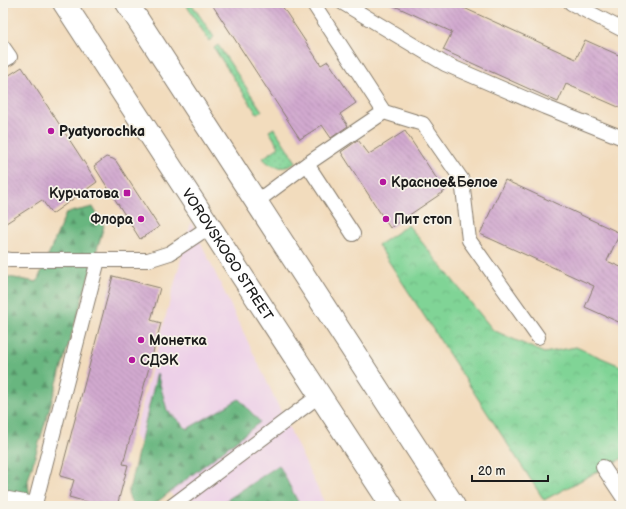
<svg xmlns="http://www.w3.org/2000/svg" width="626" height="509" font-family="'Balsamiq Sans',sans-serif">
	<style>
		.built { fill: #edd0e8 }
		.grass { fill: url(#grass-dots); stroke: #4e7859 }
		.forest { fill: url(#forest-firs); stroke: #42694e }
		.park { fill: url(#park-crowns); stroke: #4e7859 }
		.building { fill: url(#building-back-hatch) }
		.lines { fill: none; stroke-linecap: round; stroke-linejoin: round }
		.service-casing { stroke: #877c6c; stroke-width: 16 }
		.secondary-casing { stroke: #877c6c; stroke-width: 24 }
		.service { stroke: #fff; stroke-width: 14 }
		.secondary { stroke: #fff; stroke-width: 22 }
		.poi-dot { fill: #b5179e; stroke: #f7f3e8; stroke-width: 1.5 }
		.labels { text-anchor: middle; stroke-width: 3.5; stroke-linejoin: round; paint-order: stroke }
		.poi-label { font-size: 14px; font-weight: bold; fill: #1c1c1c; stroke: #f7f3e8; text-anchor: start }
		.street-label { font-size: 14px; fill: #1c1c1c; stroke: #f7f3e8 }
	</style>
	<defs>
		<pattern id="grass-dots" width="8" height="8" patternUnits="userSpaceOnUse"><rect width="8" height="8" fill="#80d496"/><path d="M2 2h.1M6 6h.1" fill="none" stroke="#6eb581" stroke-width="1.8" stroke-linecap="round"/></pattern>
		<pattern id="forest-firs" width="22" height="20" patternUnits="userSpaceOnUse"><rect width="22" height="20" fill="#68b67f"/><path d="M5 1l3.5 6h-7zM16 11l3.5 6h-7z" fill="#559367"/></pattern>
		<pattern id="park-crowns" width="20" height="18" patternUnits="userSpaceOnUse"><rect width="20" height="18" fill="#80d496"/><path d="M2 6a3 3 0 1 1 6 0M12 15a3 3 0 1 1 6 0" fill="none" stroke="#6eb581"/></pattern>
		<pattern id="building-back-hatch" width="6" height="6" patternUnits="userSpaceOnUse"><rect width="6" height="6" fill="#d1a9cf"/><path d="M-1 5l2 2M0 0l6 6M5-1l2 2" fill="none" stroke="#b391b1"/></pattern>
	</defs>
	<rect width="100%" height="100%" fill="#f7f3e8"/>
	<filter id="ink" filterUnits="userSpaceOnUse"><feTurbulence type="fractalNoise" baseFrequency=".025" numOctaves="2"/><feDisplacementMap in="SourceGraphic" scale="8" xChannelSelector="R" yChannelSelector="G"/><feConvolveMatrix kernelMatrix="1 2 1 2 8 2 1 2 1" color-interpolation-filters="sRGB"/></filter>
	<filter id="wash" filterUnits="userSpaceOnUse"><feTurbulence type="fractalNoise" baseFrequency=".012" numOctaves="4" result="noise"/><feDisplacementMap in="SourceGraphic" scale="16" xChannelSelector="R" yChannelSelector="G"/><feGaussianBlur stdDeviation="0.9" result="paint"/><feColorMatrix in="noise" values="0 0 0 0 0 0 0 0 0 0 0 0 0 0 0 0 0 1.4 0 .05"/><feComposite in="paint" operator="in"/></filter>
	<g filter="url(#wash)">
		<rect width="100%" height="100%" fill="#f2dcbd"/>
		<path class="built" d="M191,222l135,284h-147l-45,-71z"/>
		<path class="grass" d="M185,3h6l23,34 -5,4z
			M218,45l44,66 -5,3 -43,-66z
			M274,128l22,34c-10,9 -26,6 -33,-4l16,-11 -10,-16z"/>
		<path class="forest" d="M93,207l11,19 -76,254 2,26h-27v-230l34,6 29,-69z
			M157,373l10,37 20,19 52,-30 21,23 -108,84h-19l-5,-12z
			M279,465l21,41h-82z"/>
		<path class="park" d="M408,225l85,105 51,23 32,-6 47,20v91l-79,42 -166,-255z"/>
		<g id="blocks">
			<path class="building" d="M211,3h69l41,62 7,-4 28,42 -16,11 8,12 -17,12 -9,-13 -22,14z
				M388,3h78l-2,5 112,51 9,-19 38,17v52l-57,-25 -8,18 -115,-52 9,-18z
				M22,67l75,115 -45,32 -10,-14 -39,25v-146z
				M405,131l40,60 -55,37 -49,-76 17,-12 11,14z
				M106,157l7,2 3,2 43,66 -19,12 -46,-73z
				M505,180l115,53 -13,28 16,7v56l-38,-17 9,-21 -114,-52z
				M113,276l47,12 -9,32 10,3 -38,141 5,1 -11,41h-16l-32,-9 5,-17 -14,-4z"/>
		</g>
	</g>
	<g filter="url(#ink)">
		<use href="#blocks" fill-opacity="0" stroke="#877c6c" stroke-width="1"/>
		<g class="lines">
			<defs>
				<path id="service" d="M343,3l102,61 100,43 78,31
					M571,3l52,27
					M3,47l7,10 -7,4
					M384,112l39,12 39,56 7,60 69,97
					M307,164l46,70
					M256,202l51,-38 77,-52 -71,-109
					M3,259l8,1h137l22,-7 39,-26
					M603,467l20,30
					M3,498l32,6
					M36,506l-1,-2 63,-244
					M172,506l148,-111"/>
				<g id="secondary">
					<path id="s1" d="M64,3l328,503"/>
					<path d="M127,3l327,503"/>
				</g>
			</defs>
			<use href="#service" class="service-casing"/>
			<use href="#secondary" class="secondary-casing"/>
			<use href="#service" class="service"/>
			<use href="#secondary" class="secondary"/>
		</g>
	</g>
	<g class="poi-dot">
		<circle cx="51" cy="131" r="4"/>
		<circle cx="383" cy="182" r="4"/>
		<rect x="123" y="189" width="8" height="8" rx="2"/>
		<circle cx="141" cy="219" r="4"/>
		<circle cx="386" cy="219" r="4"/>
		<circle cx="141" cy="340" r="4"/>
		<circle cx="132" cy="360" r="4"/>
	</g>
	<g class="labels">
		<g class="poi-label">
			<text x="59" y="136">Pyatyorochka</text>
			<text x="391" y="187">Красное&amp;Белое</text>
			<text x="119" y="198" text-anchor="end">Курчатова</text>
			<text x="133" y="224" text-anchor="end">Флора</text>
			<text x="394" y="224">Пит стоп</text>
			<text x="149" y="345">Монетка</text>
			<text x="140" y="365">СДЭК</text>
		</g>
		<g class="street-label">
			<text dy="5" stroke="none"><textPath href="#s1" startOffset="300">VOROVSKOGO STREET</textPath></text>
		</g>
	</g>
	<rect width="626" height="509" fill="none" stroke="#f7f3e8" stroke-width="16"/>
	<path d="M472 475v6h76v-6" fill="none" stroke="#1c1c1c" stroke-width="2"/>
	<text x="478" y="475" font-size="12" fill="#1c1c1c" stroke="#f7f3e8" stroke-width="3" paint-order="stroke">20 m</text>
</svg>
